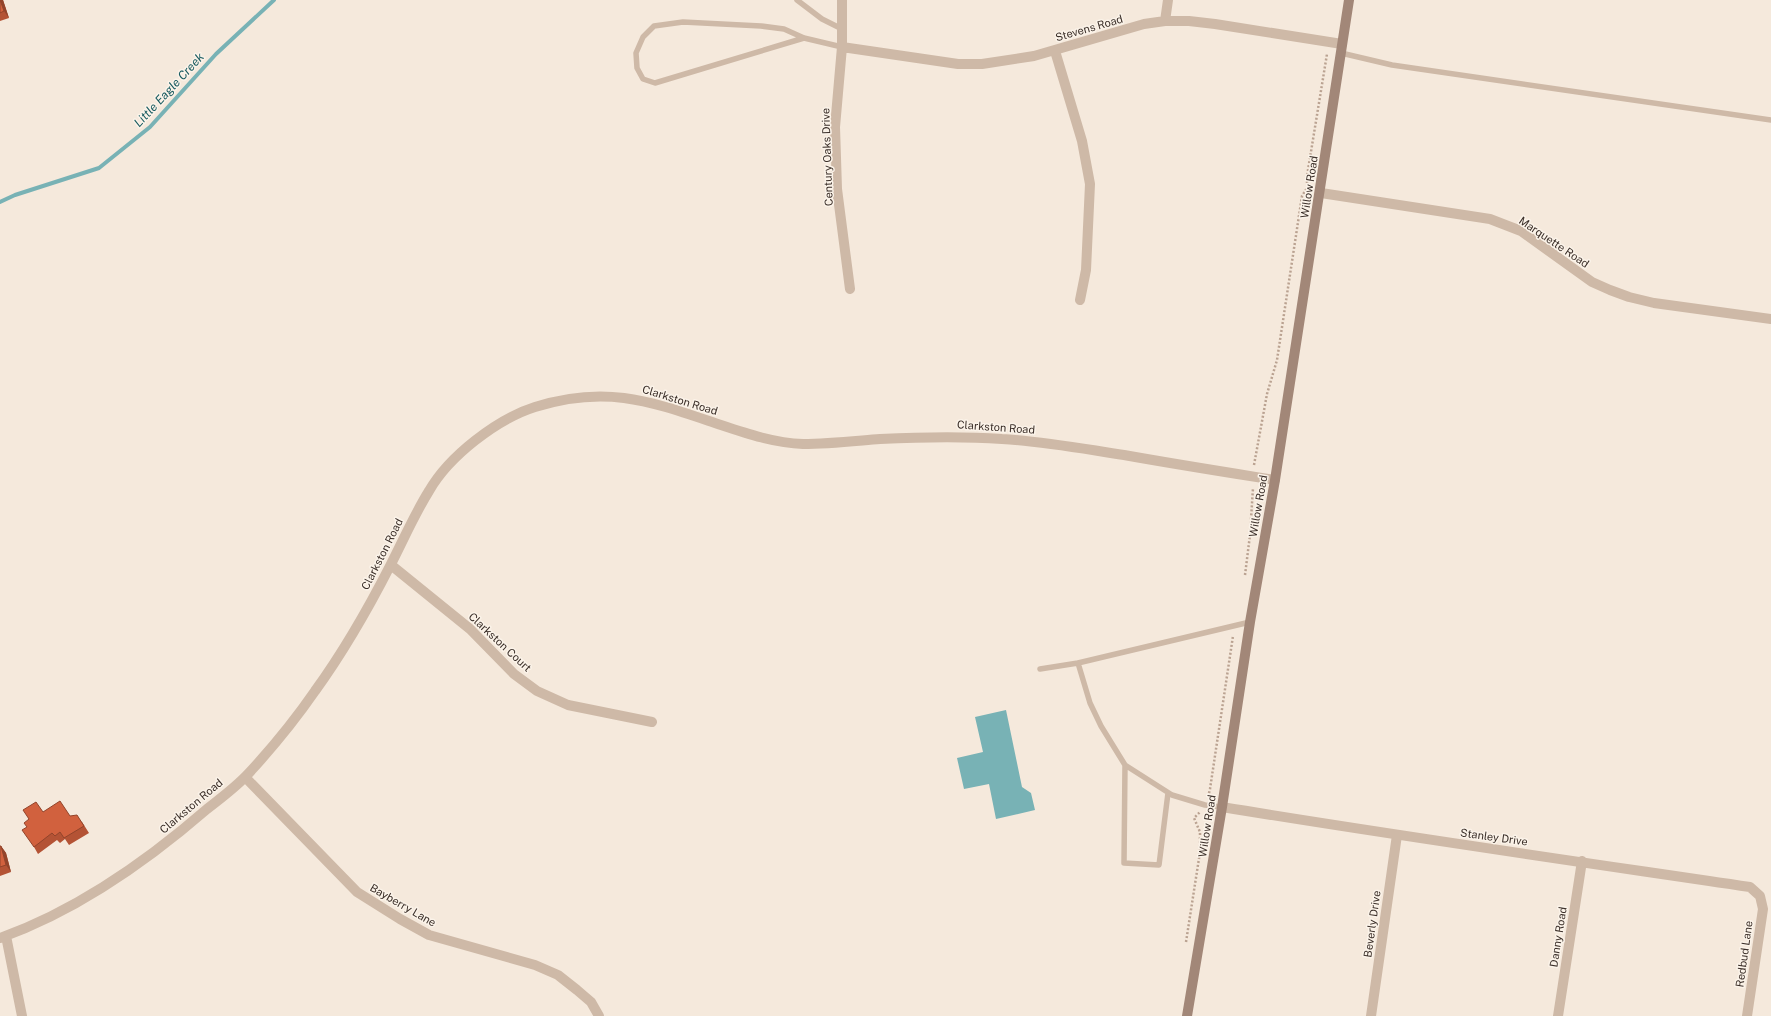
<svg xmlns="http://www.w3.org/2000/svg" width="1771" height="1016" font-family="'Public Sans',sans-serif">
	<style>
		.water { fill: #78b2b5 }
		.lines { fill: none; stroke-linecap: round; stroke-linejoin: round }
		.stream { stroke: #78b2b5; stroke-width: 4 }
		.path { stroke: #baa291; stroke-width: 2.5; stroke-dasharray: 2 2; stroke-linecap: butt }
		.lane { stroke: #ceb9a7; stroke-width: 5.5 }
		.street { stroke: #ceb9a7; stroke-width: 10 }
		.secondary { stroke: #a28778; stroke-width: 10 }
		.wall { fill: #b45335 }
		.shaded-wall { fill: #92442b }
		.building { fill: #d1613e; stroke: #92442b }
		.labels { text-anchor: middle; stroke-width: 3; stroke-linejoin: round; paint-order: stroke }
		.street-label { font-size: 11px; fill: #3a2e28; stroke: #fbf3e9 }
		.water-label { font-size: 12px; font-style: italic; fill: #195b60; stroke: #fbf3e9 }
	</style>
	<rect width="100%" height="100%" fill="#f5e9dc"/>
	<path class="water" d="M1006,710l16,77 9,6 4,17 -39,9 -7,-35 -25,5 -7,-31 26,-6 -8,-35z"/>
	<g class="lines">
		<path class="stream" d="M0,202l15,-7 84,-27 51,-41 66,-73 58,-54"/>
		<path class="path" d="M1307,183v-7l20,-122
			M1254,465l13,-71 10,-34 25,-164 5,-8
			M1245,575l5,-40 3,-47
			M1208,797l2,-8 23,-153
			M1186,942l14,-90v-20l-6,-14 6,-6"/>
		<path class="lane" d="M797,0l25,19 20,10
			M804,38l-149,45 -12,-4 -6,-11 -1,-15 7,-16 11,-11 29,-4 78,4 23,3 20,9 38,9
			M1341,53l51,12 379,55
			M1078,663l12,40 11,23 24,39 47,30 33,10 17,2
			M1040,669l38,-6 172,-41
			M1125,765l-1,98 35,2 9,-72"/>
		<path class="street" d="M842,0v47l-7,80 2,62 13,100
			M1165,21l3,-21
			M842,47l116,17h24l52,-8 110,-32 21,-3h24l26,3 127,20
			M1055,51l27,90 8,43 -4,86 -6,30
			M1321,193l169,26 31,12 71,51 18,8 19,7 25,6 117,16
			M391,565l79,64 44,45 23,17 31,14 84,17
			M245,777l112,115 43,27 29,16 106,30 23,10 19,15 14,12 8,14
			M1222,807c176,29 352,54 528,80l10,9 3,13 -16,107
			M6,936l16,80
			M0,938c76,-27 146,-76 207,-129 14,-11 29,-22 41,-35 24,-26 47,-54 67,-83 29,-40 53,-82 75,-125 13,-25 24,-51 39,-75 20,-35 68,-72 106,-84 73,-23 117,-5 186,18 27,9 54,18 82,19 26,0 52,-3 77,-5 41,-2 81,-3 122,0 41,2 82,10 122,16 50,9 101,17 151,25
			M1371,1016l26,-181
			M1558,1016l24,-155"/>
		<path class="secondary" d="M1187,1016l35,-209 28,-185 25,-142 74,-480"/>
	</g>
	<path class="wall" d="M0,0h3l6,18 -9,3z
		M43,812l27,4 12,6 7,11 -20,12 -4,-6 -5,4 -3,-3 -19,14 -4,-7 -7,-20 2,-8z
		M0,846h1l5,7 5,19 -11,4z"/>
	<path class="shaded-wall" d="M0,0h3l6,18 -5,-7z
		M1,846l5,7 5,19 -5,-7z"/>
	<path class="building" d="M0,0l4,11 -4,2z
		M60,801l10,15 7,-1 7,11 -20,12 -4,-6 -5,4 -3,-3 -18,14 -12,-17 5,-3 -3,-4 5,-4 -6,-9 13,-8 7,10z
		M0,846h1l5,19 -6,2z"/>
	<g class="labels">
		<g class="street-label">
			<text transform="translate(1089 28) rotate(-16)" y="4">Stevens Road</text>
			<text transform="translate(827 157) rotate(-92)" y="4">Century Oaks Drive</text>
			<text transform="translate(1309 187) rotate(-81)" y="4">Willow Road</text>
			<text transform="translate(1554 242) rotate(34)" y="4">Marquette Road</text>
			<text transform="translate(680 400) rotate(17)" y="4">Clarkston Road</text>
			<text transform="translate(996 427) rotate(4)" y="4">Clarkston Road</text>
			<text transform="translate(1258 506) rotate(-80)" y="4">Willow Road</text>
			<text transform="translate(382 554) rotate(-63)" y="4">Clarkston Road</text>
			<text transform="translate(500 642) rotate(43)" y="4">Clarkston Court</text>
			<text transform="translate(191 806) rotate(-40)" y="4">Clarkston Road</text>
			<text transform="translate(1207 826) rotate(-81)" y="4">Willow Road</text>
			<text transform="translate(1494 837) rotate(8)" y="4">Stanley Drive</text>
			<text transform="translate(403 905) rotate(30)" y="4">Bayberry Lane</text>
			<text transform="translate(1372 924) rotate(-82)" y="4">Beverly Drive</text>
			<text transform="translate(1558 937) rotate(-81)" y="4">Danny Road</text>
			<text transform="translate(1744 954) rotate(-82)" y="4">Redbud Lane</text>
		</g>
		<g class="water-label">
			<text transform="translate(169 90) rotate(-47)" y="4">Little Eagle Creek</text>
		</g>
	</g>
</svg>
